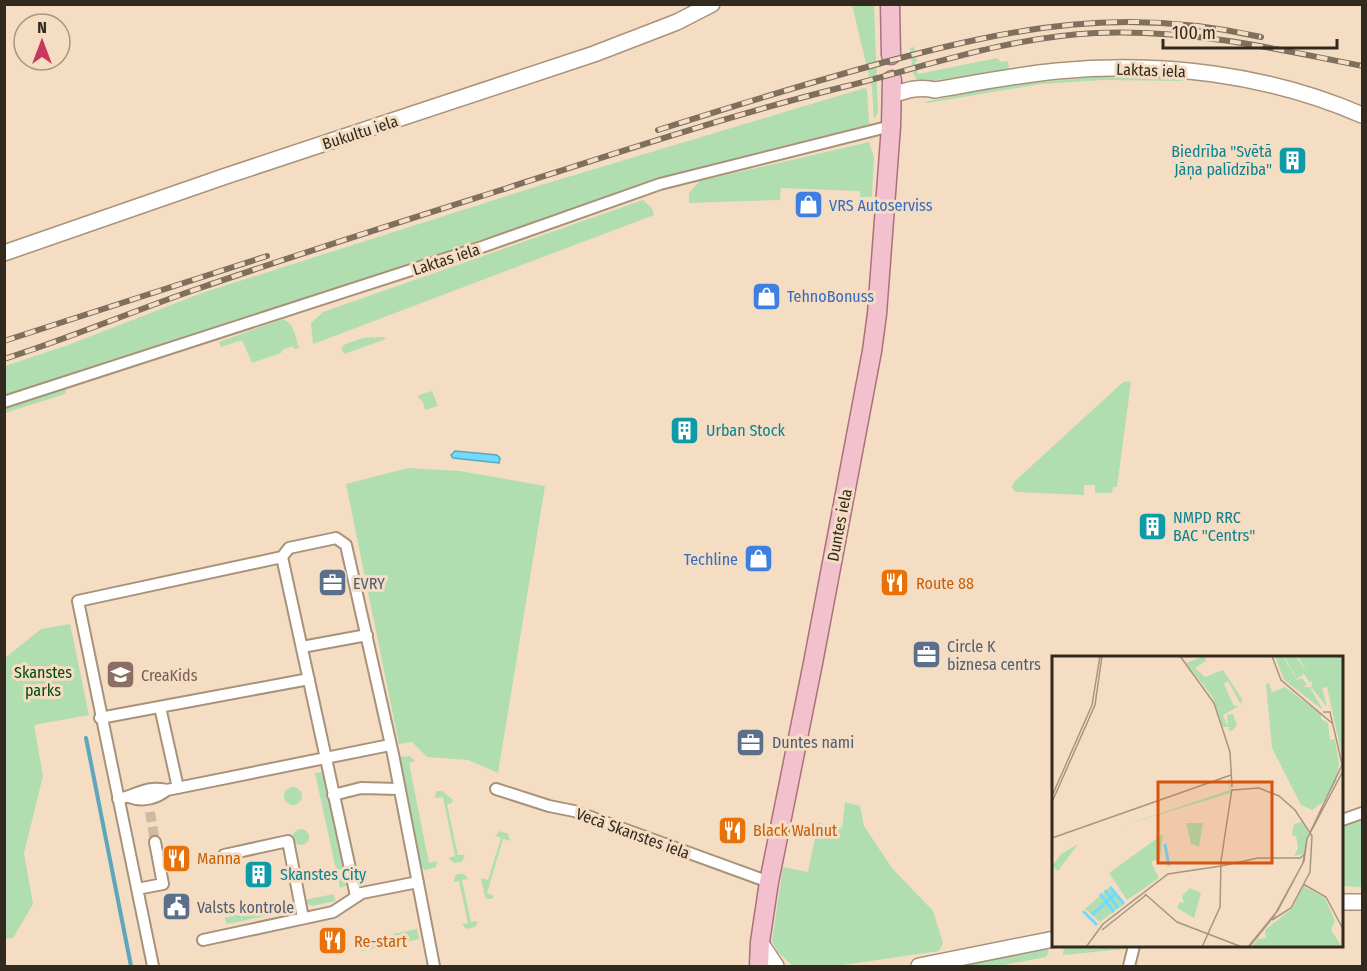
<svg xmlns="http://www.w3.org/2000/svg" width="1367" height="971" font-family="'Fira Sans Condensed',sans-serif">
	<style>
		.green { fill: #b0deb0 }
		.water { fill: #6fdbfe; stroke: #5da6bb; stroke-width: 1.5 }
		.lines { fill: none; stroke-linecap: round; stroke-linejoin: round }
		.stream { stroke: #5da6bb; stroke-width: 4 }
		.street-tunnel { stroke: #ceb9a2; stroke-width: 10; stroke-dasharray: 10 5; stroke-linecap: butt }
		.street-casing { stroke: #a8927a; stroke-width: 14 }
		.secondary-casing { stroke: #a8927a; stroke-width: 18 }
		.primary-casing { stroke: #aa707c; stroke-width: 21 }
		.street { stroke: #fff; stroke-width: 10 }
		.secondary { stroke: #fff; stroke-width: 15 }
		.primary { stroke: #f3c1ce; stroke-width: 18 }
		.rail-casing { stroke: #7e6f5f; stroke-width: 6 }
		.rail { stroke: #f5ddc3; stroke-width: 4; stroke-dasharray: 11; stroke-linecap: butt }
		.labels { text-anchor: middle; stroke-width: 6; stroke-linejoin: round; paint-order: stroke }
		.street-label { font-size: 16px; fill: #32291f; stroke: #f5ddc3 }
		.culture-label { font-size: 16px; fill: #0d838f; stroke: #f5ddc3; text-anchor: start }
		.shop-label { font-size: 16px; fill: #366cbe; stroke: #f5ddc3; text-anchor: start }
		.service-label { font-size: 16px; fill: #4e5e75; stroke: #f5ddc3; text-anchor: start }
		.food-label { font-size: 16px; fill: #c56008; stroke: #f5ddc3; text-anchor: start }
		.park-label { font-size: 16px; fill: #004a0d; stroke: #f5ddc3 }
		.education-label { font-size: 16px; fill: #785e54; stroke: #f5ddc3; text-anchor: start }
		.inset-river { fill: none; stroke: #6fdbfe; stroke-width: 3 }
		.inset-road { fill: none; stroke: #a79581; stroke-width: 1.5 }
		.view { fill: #d6540e; fill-opacity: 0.15; stroke: #d6540e; stroke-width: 3 }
		.inset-edge { fill: none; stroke: #32291f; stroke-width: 3 }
	</style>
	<rect width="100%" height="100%" fill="#f5ddc3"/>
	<path class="green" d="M852,5h22l4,107 -4,7 -2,-31z
		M914,47l3,14 -2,1 3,12 79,-16 4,4 7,-1 1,8 -90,14 -6,-9 -3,-26z
		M1095,77l82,1 7,3 -81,-1 -62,4 -113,19 -4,-1 85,-17z
		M865,88l2,2 2,34 -6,2 -203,52 -235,81 -420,137v-30l63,-21 134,-52 339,-108z
		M869,142l5,15 -2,40h-12v-6l-79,-3 -1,12 -91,3v-10l11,-12z
		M643,200l9,8 2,7 -341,129 -2,-21 12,-11z
		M282,319c13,4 13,17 17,29l-4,1 -3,-3 -10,4 -1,3 -29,10 -10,-23 -21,7 -2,-5z
		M384,337l2,2 -42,15 -2,-4 1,-5 20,-7z
		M1126,381l5,1 -14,105h-4l-1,6h-17v-8h-11v10l-69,-3 -3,-5 2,-5 108,-99z
		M67,388l-2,6 -60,19v-5z
		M432,391l6,15 -13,4 -2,-8 -6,-6z
		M408,468l52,3 85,15 -47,287 -30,-13 -41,-3 -15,-15 -13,2 -53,-260z
		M70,624l19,91 -55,10 9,51 -19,77 9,51 -20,34 -8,1v-281l36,-29z
		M410,756l5,5 -6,2 20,100 8,-2 -1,6 -11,3 -5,-4 -22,-109z
		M322,772l2,1 23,107 1,5 -8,3 -25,-115z
		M284 796a9 9 0 1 1 18 0a9 9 0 1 1-18 0Z
		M436,791h6l11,9 -1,3 -5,1 11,51h7l-3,7 -8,1 -6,-5 7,-2 -12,-59 -8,1z
		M845,802l15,4 4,20 28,42 41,43 10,32 -4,8 -103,15h-43l-15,-14 -6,-11 11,-74 25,5 10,-49 24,5z
		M1362,818v69l-20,-1v-61z
		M293 837a8 8 0 1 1 16 0a8 8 0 1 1-16 0Z
		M500,831l8,3 2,7 -7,-2 -16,54 7,3 -2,3h-5l-2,-2 -4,-19 7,2 13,-42 -6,-2z
		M459,874h5l4,5 -6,1 9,42 7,-1 -3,6 -9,2 -4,-5 6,-1 -9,-42 -6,1 3,-7z
		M334,894l1,7 -23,5 -8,-4v-2z
		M295,902l-1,8 -67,14 -3,-6z
		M417,929l2,10 -16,4 -1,-4 -8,2 -1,-7z
		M385,935l3,10 -26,6 -2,-10z
		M1064,946h61v3l-62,6z
		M1044,947l5,5 -3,5 -47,9h-47z"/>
	<path class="water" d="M455,451l42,4 3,3 -1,5 -46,-5 -2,-3z"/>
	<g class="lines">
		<path class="stream" d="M86,738l45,228"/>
		<path class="street-tunnel" d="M150,812l5,30"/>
		<defs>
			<path id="street" d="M4,402l475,-154 181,-64 231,-58
				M282,557l74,339
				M302,647l65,-12
				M160,707l18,81
				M100,718l209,-39
				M496,789l53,17 25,5 195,71
				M333,795l28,-7 38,1
				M129,797c13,5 27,2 38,-7
				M118,799c19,-3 26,-14 49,-9l223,-45
				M1342,820l20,-7
				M224,855l64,-14 15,77
				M137,889l26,-5 -8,-42
				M203,940l130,-28 29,-19 56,-11
				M153,966l-75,-365 204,-44 7,-9 47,-10 10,7 47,209 41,212
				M1129,966l5,-20"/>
			<path id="secondary" d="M892,95c15,-5 28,-9 43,-5 41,-7 81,-15 122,-19 104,-10 210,3 305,44
				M4,253l222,-77 368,-122 83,-32 35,-18
				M1342,902h20
				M760,942l16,24
				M919,966l135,-27"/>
			<path id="primary" d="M890,4l1,51
				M759,966l1,-24 9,-60 44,-219 59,-312 5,-37 14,-188 1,-46"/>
		</defs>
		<use href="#street" class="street-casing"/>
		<use href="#secondary" class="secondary-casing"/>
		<use href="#primary" class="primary-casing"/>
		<use href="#street" class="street"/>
		<use href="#secondary" class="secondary"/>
		<use href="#primary" class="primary"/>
		<defs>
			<path id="rail" d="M658,130c75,-24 151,-47 227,-68 132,-35 239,-56 376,-25
				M4,341l263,-85
				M4,359c66,-21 129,-48 193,-70 101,-35 203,-67 304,-99 115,-37 229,-75 346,-104 83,-21 163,-49 249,-53 91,-4 178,15 266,33"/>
		</defs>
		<use href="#rail" class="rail-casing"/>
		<use href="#rail" class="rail"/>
	</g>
	<defs>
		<symbol id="building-square" viewBox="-11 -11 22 22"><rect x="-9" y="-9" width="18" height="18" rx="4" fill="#0f9aa8" stroke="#f5ddc3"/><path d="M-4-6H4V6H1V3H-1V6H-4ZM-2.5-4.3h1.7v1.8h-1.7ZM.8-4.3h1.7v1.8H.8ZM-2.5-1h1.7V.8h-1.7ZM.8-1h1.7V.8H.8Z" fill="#fff"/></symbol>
		<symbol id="shop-square" viewBox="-11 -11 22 22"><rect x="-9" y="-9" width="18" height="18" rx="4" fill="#3f7fe0" stroke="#f5ddc3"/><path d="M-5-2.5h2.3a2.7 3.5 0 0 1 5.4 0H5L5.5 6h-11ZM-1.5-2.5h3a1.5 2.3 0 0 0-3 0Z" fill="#fff"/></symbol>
		<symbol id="office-square" viewBox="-11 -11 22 22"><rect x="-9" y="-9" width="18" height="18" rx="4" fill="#5c6f8a" stroke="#f5ddc3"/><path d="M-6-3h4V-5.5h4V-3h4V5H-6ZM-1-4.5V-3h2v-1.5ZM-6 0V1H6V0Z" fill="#fff"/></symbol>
		<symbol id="restaurant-square" viewBox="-11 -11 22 22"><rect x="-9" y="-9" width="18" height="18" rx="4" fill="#e8710a" stroke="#f5ddc3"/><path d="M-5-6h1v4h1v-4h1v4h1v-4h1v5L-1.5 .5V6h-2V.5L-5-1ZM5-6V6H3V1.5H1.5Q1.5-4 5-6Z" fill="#fff"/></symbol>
		<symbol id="school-square" viewBox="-11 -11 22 22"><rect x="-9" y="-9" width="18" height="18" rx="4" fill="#8d6e63" stroke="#f5ddc3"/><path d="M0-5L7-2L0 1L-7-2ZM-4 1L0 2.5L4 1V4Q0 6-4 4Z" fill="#fff"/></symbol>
		<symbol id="civic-square" viewBox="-11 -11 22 22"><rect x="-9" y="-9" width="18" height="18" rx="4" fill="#5c6f8a" stroke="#f5ddc3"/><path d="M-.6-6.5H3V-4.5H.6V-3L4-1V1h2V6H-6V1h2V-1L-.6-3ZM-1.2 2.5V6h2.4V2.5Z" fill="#fff"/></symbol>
	</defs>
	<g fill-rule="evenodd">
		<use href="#building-square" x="1276" y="144" width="33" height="33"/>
		<use href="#shop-square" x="792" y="188" width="33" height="33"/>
		<use href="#shop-square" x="750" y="280" width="33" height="33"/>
		<use href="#building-square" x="668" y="414" width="33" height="33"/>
		<use href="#building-square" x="1136" y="510" width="33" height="33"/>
		<use href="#shop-square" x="742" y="542" width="33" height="33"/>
		<use href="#office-square" x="316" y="566" width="33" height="33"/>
		<use href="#restaurant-square" x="878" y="566" width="33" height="33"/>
		<use href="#office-square" x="910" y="638" width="33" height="33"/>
		<use href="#school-square" x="104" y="658" width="33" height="33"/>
		<use href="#office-square" x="734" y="726" width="33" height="33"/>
		<use href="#restaurant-square" x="716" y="814" width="33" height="33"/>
		<use href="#restaurant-square" x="160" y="842" width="33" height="33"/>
		<use href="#building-square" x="242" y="858" width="33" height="33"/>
		<use href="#civic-square" x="160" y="890" width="33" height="33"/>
		<use href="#restaurant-square" x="316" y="924" width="33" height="33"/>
	</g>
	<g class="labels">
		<g class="street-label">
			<text transform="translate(1151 70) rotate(2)" y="6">Laktas iela</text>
			<text transform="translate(360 132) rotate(-18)" y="6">Bukultu iela</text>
			<text transform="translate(446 259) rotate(-18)" y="6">Laktas iela</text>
			<text transform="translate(839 525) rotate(-79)" y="6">Duntes iela</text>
			<text transform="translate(633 833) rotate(20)" y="6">Vecā Skanstes iela</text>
		</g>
		<g class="culture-label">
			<text x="1272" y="157" text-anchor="end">Biedrība "Svētā<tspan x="1272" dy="18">Jāņa palīdzība"</tspan></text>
			<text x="706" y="436">Urban Stock</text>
			<text x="1173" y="523">NMPD RRC<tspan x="1173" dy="18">BAC "Centrs"</tspan></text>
			<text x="280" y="880">Skanstes City</text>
		</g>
		<g class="shop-label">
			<text x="829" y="211">VRS Autoserviss</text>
			<text x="787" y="302">TehnoBonuss</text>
			<text x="738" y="565" text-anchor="end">Techline</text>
		</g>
		<g class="service-label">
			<text x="353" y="589">EVRY</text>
			<text x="947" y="652">Circle K<tspan x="947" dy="18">biznesa centrs</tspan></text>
			<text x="772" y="748">Duntes nami</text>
			<text x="197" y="913">Valsts kontrole</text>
		</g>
		<g class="food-label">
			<text x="916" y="589">Route 88</text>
			<text x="753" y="836">Black Walnut</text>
			<text x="197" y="864">Manna</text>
			<text x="354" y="947">Re-start</text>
		</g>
		<g class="park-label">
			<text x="43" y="678">Skanstes<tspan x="43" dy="18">parks</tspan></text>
		</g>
		<g class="education-label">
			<text x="141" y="681">CreaKids</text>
		</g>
	</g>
	<g transform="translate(1052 656)">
		<rect width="291" height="291" fill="#f5ddc3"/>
		<path d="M152,0l2,5 -11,7 10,9 18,-7 19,29 -1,6 -13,-24 -4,3 10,22h5l-16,9 4,10h1l-1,-10 6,-1 4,11 -5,6 -4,-1 2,-3h-7l-11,-31 -26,-33zM223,0h8l14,24 5,-2 5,7 -5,2h8l13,23 -39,-30zM232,0h12l11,18 -9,-18h45v105l-16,-74 -5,1 5,19 -16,-20 2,-8 -3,4 -6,-9 -7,5zM217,27l3,9 13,-5 36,27v5l7,4 2,17 5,-1 4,25 -3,18 -14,21 -10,7 -11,-5 -29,-57 -6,-64zM176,122l2,2 1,12 -1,1 -105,32 105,-35zM250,166l6,11 -4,21 -10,2 4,-8 -2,-12 -4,-1 2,-11zM134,167h17l-4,24 -8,-3zM111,178l-3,24 -9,4 8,16 -32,22 -18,-27zM26,188l-20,27 -6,-5 9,-12zM59,230l13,18 -24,18 -15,-13zM251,230l22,12 10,23 -4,9 11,17h-91l7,-8 8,-1 -1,-8 27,-21zM138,232l11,5 -7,25 -17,-10 3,-6 4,1 -2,-7z" fill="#b0deb0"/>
		<path class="inset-river" d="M113,188l4,22M58,231l14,17M53,234l13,18M48,238l14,18M31,255l14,14M40,259l24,-22"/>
		<path class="inset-road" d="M128,0l34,47 16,49 2,35M220,0l9,24 52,44M271,56h7l12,52M180,134l27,-2 20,8 16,14 17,26 -2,36 -19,36 -19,12M0,140l40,-91 8,-49M0,146l43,-97 7,-49M0,182l179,-63M169,210l37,-8h42l5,-4M251,228l23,13 17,32M93,238l32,28 65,25M50,274l44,-35M34,291l17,-23 65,-50 53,-8M150,291l18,-40 1,-46 11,-72M196,291l30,-37 26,-49 3,-22 36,-68M197,291l25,-31 29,-53 4,-24 36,-76"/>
		<path class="view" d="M106,126h114v81h-114z"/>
		<rect width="291" height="291" class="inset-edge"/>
	</g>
	<rect width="1367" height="971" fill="none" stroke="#32291f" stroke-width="12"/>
	<g transform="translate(42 42)"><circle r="28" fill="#f5ddc3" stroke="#a79581" stroke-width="1.5"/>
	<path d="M0-4.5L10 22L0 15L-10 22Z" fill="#c7385e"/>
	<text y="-9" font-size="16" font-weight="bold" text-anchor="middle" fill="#32291f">N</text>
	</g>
	<path d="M1163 39v9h174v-9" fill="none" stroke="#32291f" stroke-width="3"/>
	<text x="1172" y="39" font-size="18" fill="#32291f" stroke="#f5ddc3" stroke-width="4.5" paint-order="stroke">100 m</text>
</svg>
